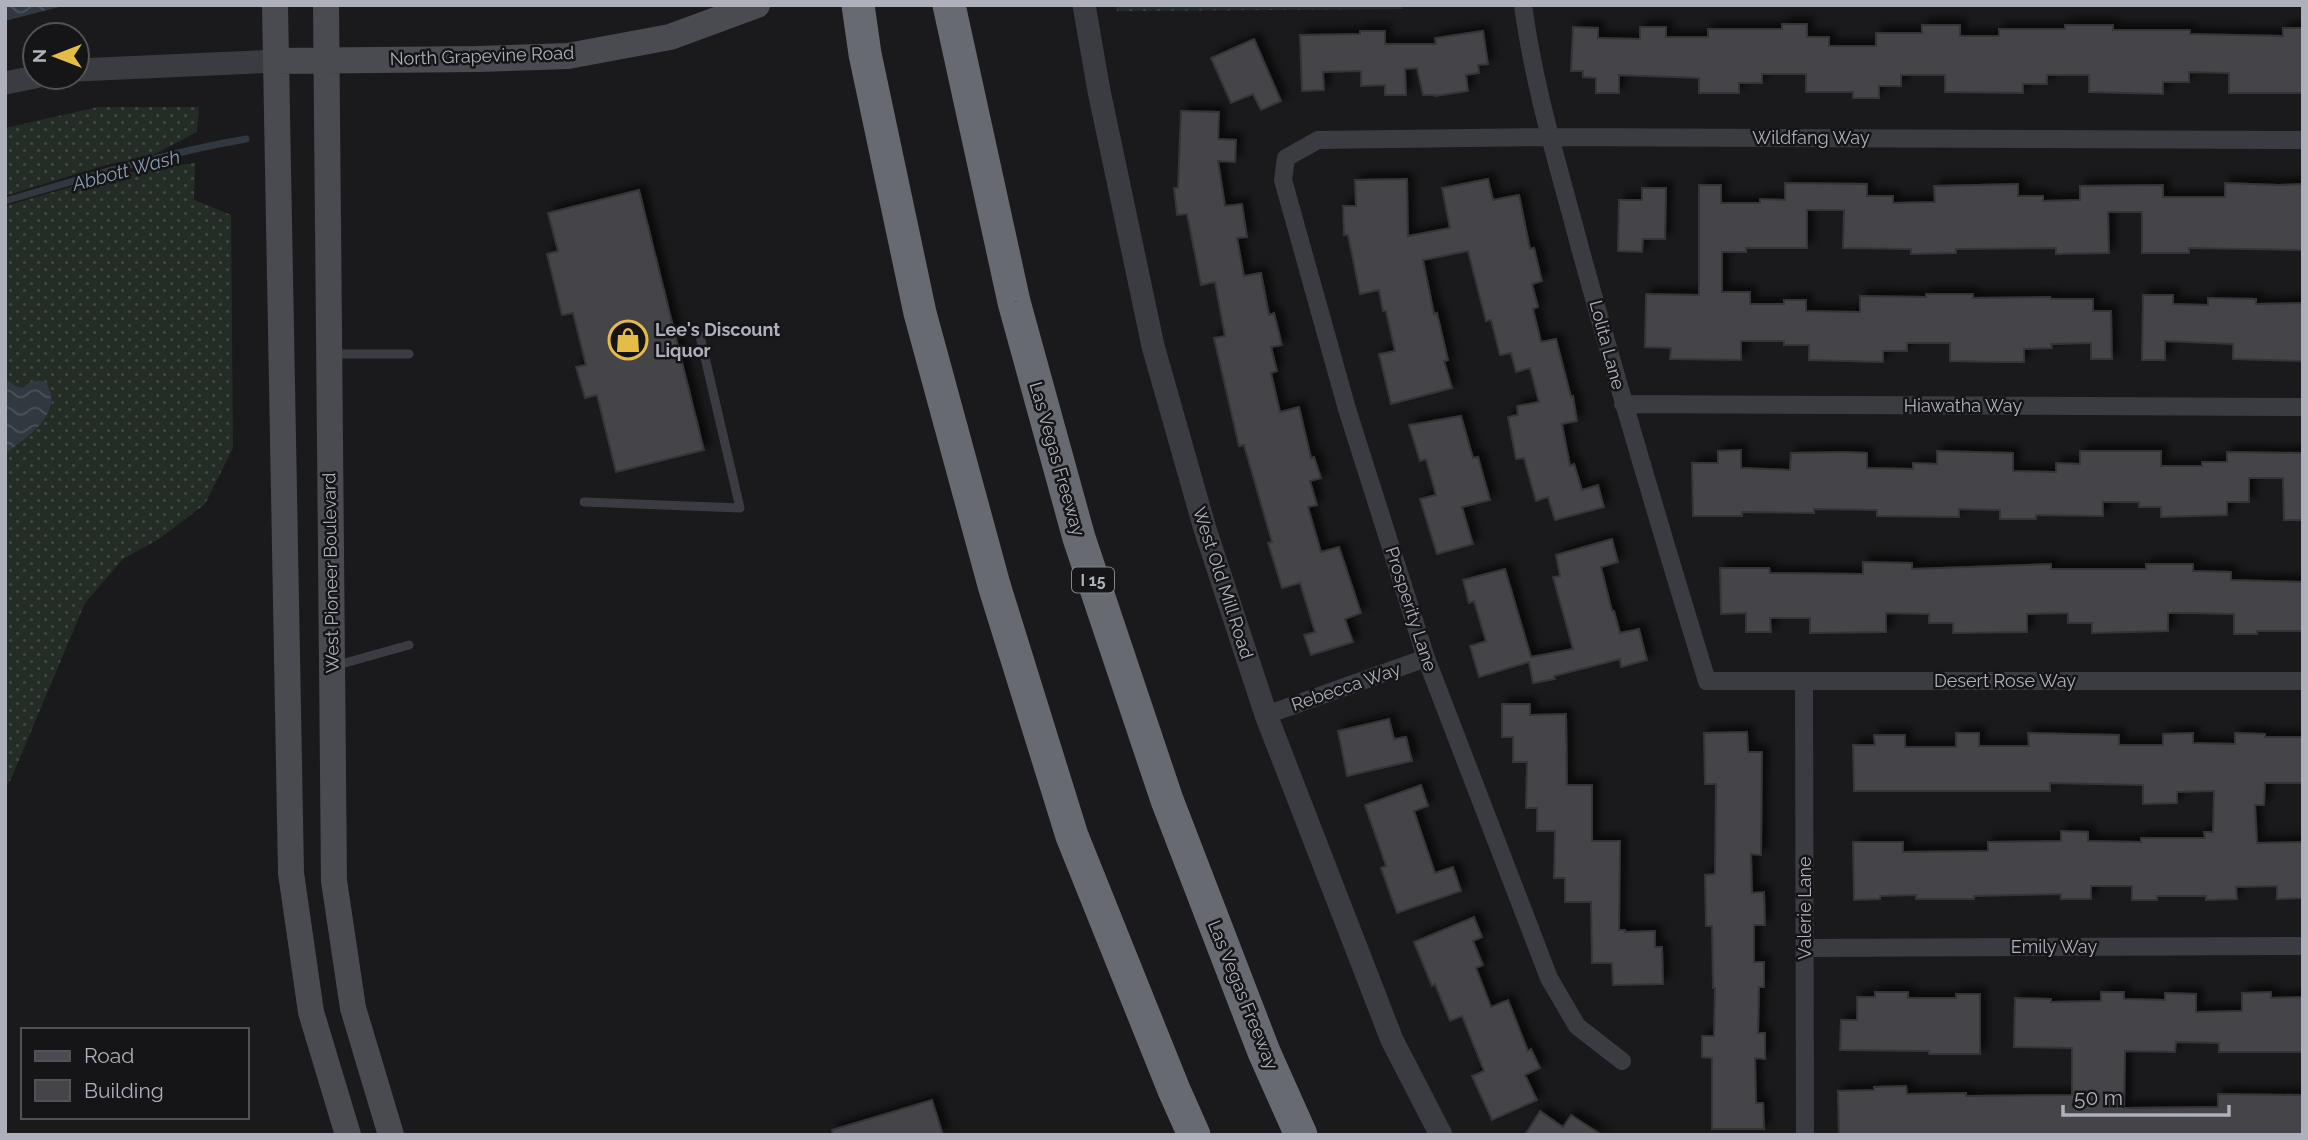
<svg xmlns="http://www.w3.org/2000/svg" width="2308" height="1140" font-family="Raleway,sans-serif">
	<style>
		.grass { fill: url(#grass-dots) }
		.water { fill: url(#water-waves) }
		.lines { fill: none; stroke-linecap: round; stroke-linejoin: round }
		.stream { stroke: #313840; stroke-width: 7 }
		.building { fill: #454549; stroke: #353438; stroke-width: 2; filter: url(#shadow) }
		.service { stroke: #3b3c41; stroke-width: 9 }
		.minor { stroke: #3b3c41; stroke-width: 18 }
		.tertiary { stroke: #3b3c41; stroke-width: 23 }
		.secondary { stroke: #4a4b51; stroke-width: 26 }
		.motorway { stroke: #686a72; stroke-width: 33 }
		.labels { text-anchor: middle; stroke-width: 5; stroke-linejoin: round; paint-order: stroke }
		.shield { fill: #151517; stroke: #80828a; stroke-width: 2 }
		.shield-label { font-size: 16px; font-weight: bold; fill: #aeb1bb }
		.street-label { font-size: 18px; fill: #aeb1bb; stroke: #151517 }
		.poi-label { font-size: 18px; font-weight: bold; fill: #aeb1bb; stroke: #151517; text-anchor: start }
		.water-label { font-size: 19px; font-style: italic; fill: #889cb3; stroke: #151517 }
	</style>
	<defs>
		<pattern id="grass-dots" width="8" height="8" patternUnits="userSpaceOnUse" patternTransform="scale(1.75)"><rect width="8" height="8" fill="#242c26"/><path d="M2 2h.1M6 6h.1" fill="none" stroke="#414844" stroke-width="1.8" stroke-linecap="round"/></pattern>
		<pattern id="water-waves" width="16" height="10" patternUnits="userSpaceOnUse" patternTransform="scale(1.75)"><rect width="16" height="10" fill="#313840"/><path d="M0 5q4-4 8 0t8 0" fill="none" stroke="#4c525a"/></pattern>
		<filter id="shadow"><feDropShadow dx="6" dy="-6" stdDeviation="3.5" flood-color="#0009"/></filter>
	</defs>
	<rect width="100%" height="100%" fill="#1a1a1c"/>
	<path class="grass" d="M1116,5h286l1,4 -286,2z
		M98,107h101l-2,25 -50,26 -38,6 -104,32v-68z
		M195,163l-1,37 37,15 2,233 -28,56 -46,35 -36,20 -38,44 -74,176 -6,8v-581l90,-26 52,-11z"/>
	<path class="water" d="M5,5h61l-61,16z
		M5,379l11,7 7,2c7,-7 13,-8 23,-6 19,32 -19,55 -41,72z"/>
	<g class="lines">
		<path class="stream" d="M5,201c80,-23 159,-48 241,-62"/>
	</g>
	<path class="building" d="M1782,24h25v13h22v9h47v-13h46v-8h38v11h39v-7h66v-4h48v5h77v4l93,2v-8h20v65h-74v-20l-40,-1v10h-26v12l-74,-2v-17h-42v9h-24v9l-78,-1v-17h-44v11h-22v12h-26v-6h-47v-18h-44v9h-23v10h-40v-15l-80,-3v18h-23v-15l-13,-1v-6h-12l2,-44 25,1v10l42,1v-12h26v10h42v-8h74z
		M1360,31h25v13h51l-1,-6 48,-7 5,33 -10,1 1,8 -13,2 2,16 -33,5v-1h-12l-6,-27 -12,1 1,26h-21v-10l-24,1v-15l-38,1 1,18 -22,1 -2,-56 60,-1z
		M1254,39l27,62 -20,9 -8,-16 -22,9 -20,-45z
		M1181,111l38,1 -1,27 18,1 -1,22 -17,-1 7,45 17,-2 5,33 -10,1 7,38 17,-3 8,42 5,-2 8,32 -11,2 6,24 -6,2 9,39 19,-5 12,51 3,-1 7,21 -11,3 7,24 -9,2 13,45 18,-5 22,66 -16,6 8,23 -42,13 -7,-20 11,-3 -15,-49 -18,5 -14,-45 4,-1 -28,-97 -5,1 -25,-108 11,-2 -10,-54 -14,3 -14,-71 -10,1 -3,-27h4z
		M1407,179l1,57 42,-8 -8,-40 46,-9 5,21 26,-5 11,54 4,-1 8,33 -10,3 6,23 -5,2 8,33 15,-3 15,58 2,-1 4,25 -15,3 8,42 4,-2 8,26 16,-5 6,22 -49,13 -7,-23 -12,4 -12,-43 -8,1 -8,-42 10,-2 -1,-9 22,-4 -9,-34 -14,4 -5,-19 -11,2 -9,-35 -5,1 -18,-70 -45,9 11,54 3,-1 11,47 -4,1 8,27 -61,16 -12,-50 16,-3 -9,-40h-3l-4,-21 -19,4 -12,-59h-4l-1,-29h13l-1,-26z
		M1785,183l82,1v12h26v7l42,-1 -1,-16 84,-2v12h25v5l37,-1v-14l83,-1v12h62v-14l54,2 24,-1v66l-114,-2v5h-47v-41h-34l1,41 -53,1v-6l-100,1v4l-45,1v-5l-68,-1 1,-38h-37v38h-61v4h-24v40h28v12h34v-4h22v11l54,1v-16l66,1v-3h47v4l77,-1 1,2h42v12h18l1,48h-21v-16l-40,1 1,4 -28,1v13h-23l-51,-1v-18h-43v8h-24v11l-74,-2v-15h-25v-4h-43v19l-71,-1 1,-11 -26,-1 1,-53 53,1v-110h22v18h39v-4l25,1z
		M1642,188h24l-1,51h-22l-1,13 -24,-1 1,-51h23z
		M639,190l65,260 -88,22 -19,-77 -12,3 -9,-31 10,-2 -13,-52 -11,2 -15,-61 11,-3 -10,-38z
		M2143,295h30v9l35,1v-7l48,1v5l47,-1v58l-70,-2v-15l-68,-3v19h-23z
		M1461,416l12,42 5,-1 12,43 -28,7 11,37 -36,10 -17,-55 16,-4 -10,-36 -6,2 -11,-36z
		M1741,450v18l49,2 1,-17 53,-1 23,1v15l46,1v-6l24,1v-13l76,2v18l43,1v-9l24,1v-13h81v15h41v-4h25v-10l76,1v67h-19l-1,-42h-34v24h-22v13l-66,2v-10h-22v-5h-36v14l-67,-1v4h-36v-9l-41,-1v8l-82,-1v-6l-63,-1v4l-72,-1v4h-49l-1,-53h26v-12z
		M1612,539l6,23 -17,5 11,44h2l6,22 19,-4 8,31 -26,7 -1,-8 -66,17 1,3 -22,4 -4,-21 -50,15 -9,-31 16,-5 -12,-40 -5,2 -6,-23 42,-11 26,88 42,-8 -20,-72 7,-1 -4,-21z
		M1863,562l49,1v6l139,-5v5h95v-5h47v7l38,1v8l72,2v49h-46v3h-23v-20l-42,-1h-24v18l-76,2v-10h-24v-10l-41,1v18l-74,1v-10h-24v-9l-43,-1v19l-76,1v-15h-40l1,14h-25v-19l-25,1 -1,-46h49l1,5 93,1z
		M1502,704h28v11l36,-1 1,71h25v56h28l-1,89h6v2l30,-1v16h7l1,37 -50,1 -1,-22h-20l-1,-61h-26v-24h-11l1,-47h-18v-23h-11l1,-46h-14v-25h-11z
		M1389,719l5,20 12,-2 6,24 -65,15 -9,-45z
		M1747,732l1,20h14l-1,103 -10,-1 1,39 12,-1 1,33h-11v37h10v25h-5l-1,46h7v26l-10,-1 1,45h7l1,26h-52v-71l-10,-1v-21h12l1,-48h-2l-1,-62h-6l-1,-51 10,-1 1,-90h-11l-1,-51z
		M1956,733h23v13h50l-1,-13 91,2v10h44v-11l30,-1v10l42,1v-11l30,1v3h38v46h-38l-1,22h-9l2,38 46,-1v56l-26,1v-13l-41,1 1,12 -31,1v-4h-49v4h-25v-14h-41v13h-30v-5l-87,2v3h-58v-4l-36,1v3l-26,1 -1,-58h50v10l85,-1v-9l73,-1v-10l27,1v9l53,1v-4h64l-1,-6h9l1,-41 -37,1v11l-34,1v-19l-93,-2v8h-196l-1,-46h22l-1,-10h31v12h51z
		M1421,785l7,21 -14,5 21,62 18,-6 8,24 -64,22 -16,-45 5,-2 -21,-61z
		M1474,917l8,20 -9,4 10,24 -7,3 15,39 17,-7 20,51 3,-2 9,19 -15,7 12,25 -45,20 -20,-44 12,-5 -22,-55 -12,5 -15,-37 -3,2 -18,-44z
		M1875,992h33v6h48v-4h24v60h-51v-3l-89,-1 1,-30h16v-23h18z
		M2101,992h23v7l41,1v-7l31,1v18l46,-1v-18l29,-1v6l32,-1v55h-84v-9l-43,-1 -1,10 -50,-1 -1,57 94,-1v-13l85,1v40h-464l-1,-44 36,-1v-3l32,-1 1,8 59,-1v3l106,-1v-47l-58,-1 1,-49 36,1v3l50,-1z
		M932,1100l11,35h-110l-1,-5z
		M1540,1111l23,16 8,-12 31,20h-77z"/>
	<g class="lines">
		<path class="service" d="M331,354h78
			M584,502l156,6 -40,-172
			M334,666l75,-21"/>
		<path class="minor" d="M1523,5c11,83 36,163 57,243 40,145 83,289 127,433h596
			M1623,404l680,3
			M1804,681l1,454
			M1266,715l160,-57
			M1805,948l498,-2
			M1622,1061l-45,-35 -28,-48 -123,-320 -79,-249 -64,-229 3,-22 32,-18 233,-3 752,3"/>
		<path class="tertiary" d="M1084,5l15,86 54,255 52,183 61,186 126,325 49,95
			M77,70l199,-9
			M5,83l30,-6"/>
		<path class="secondary" d="M275,5l16,868 20,139 37,123
			M326,5l8,876 19,127 38,127
			M276,61l200,-2 92,-3 102,-19 87,-32"/>
		<path class="motorway" d="M858,5l7,49 55,259 74,272 78,251 102,254 20,45
			M949,5l65,297 65,236 88,262 97,252 37,83"/>
	</g>
	<defs>
		<symbol id="shop-ring" viewBox="-11 -11 22 22"><circle r="9.5" fill="#151517" stroke="#e6bc49" stroke-width="1.5"/><path d="M-5-2.5h2.3a2.7 3.5 0 0 1 5.4 0H5L5.5 6h-11ZM-1.5-2.5h3a1.5 2.3 0 0 0-3 0Z" fill="#e6bc49"/></symbol>
	</defs>
	<g fill-rule="evenodd">
		<use href="#shop-ring" x="606" y="318" width="44" height="44"/>
	</g>
	<g class="labels">
		<rect class="shield" x="1072" y="567.5" width="42" height="25" rx="5"/>
		<g class="shield-label">
			<text x="1093" y="586">I 15</text>
		</g>
		<g class="street-label">
			<text transform="translate(482 56) rotate(-2)" y="6">North Grapevine Road</text>
			<text x="1811" y="144">Wildfang Way</text>
			<text transform="translate(1607 345) rotate(75)" y="6">Lolita Lane</text>
			<text x="1963" y="412">Hiawatha Way</text>
			<text transform="translate(1057 459) rotate(74)" y="6">Las Vegas Freeway</text>
			<text transform="translate(331 573) rotate(-91)" y="6">West Pioneer Boulevard</text>
			<text transform="translate(1223 583) rotate(72)" y="6">West Old Mill Road</text>
			<text transform="translate(1411 609) rotate(72)" y="6">Prosperity Lane</text>
			<text x="2005" y="687">Desert Rose Way</text>
			<text transform="translate(1346 687) rotate(-19)" y="6">Rebecca Way</text>
			<text transform="translate(1805 908) rotate(-90)" y="6">Valerie Lane</text>
			<text x="2054" y="953">Emily Way</text>
			<text transform="translate(1243 995) rotate(68)" y="6">Las Vegas Freeway</text>
		</g>
		<g class="poi-label">
			<text x="655" y="336">Lee's Discount<tspan x="655" dy="21">Liquor</tspan></text>
		</g>
		<g class="water-label">
			<text transform="translate(126 170) rotate(-15)" y="7">Abbott Wash</text>
		</g>
	</g>
	<rect width="2308" height="1140" fill="none" stroke="#aeb1bb" stroke-width="14"/>
	<rect x="21" y="1028" width="228" height="91" fill="#151517" stroke="#525359" stroke-width="2"/>
	<rect x="35" y="1051" width="35" height="10" fill="#4a4b51" stroke="#525359" stroke-width="2"/>
	<text x="84" y="1063" font-size="21" fill="#aeb1bb">Road</text>
	<rect x="35" y="1080" width="35" height="21" fill="#454549" stroke="#525359" stroke-width="2"/>
	<text x="84" y="1098" font-size="21" fill="#aeb1bb">Building</text>
	<g transform="translate(56 56) rotate(270)"><circle r="33" fill="#151517" stroke="#525359" stroke-width="2"/>
	<path d="M0-5L12 26L0 18L-12 26Z" fill="#e6bc49"/>
	<text y="-10" font-size="19" font-weight="bold" text-anchor="middle" fill="#aeb1bb">N</text>
	</g>
	<path d="M2063 1105v10h166v-10" fill="none" stroke="#aeb1bb" stroke-width="3.5"/>
	<text x="2074" y="1105" font-size="21" fill="#aeb1bb" stroke="#151517" stroke-width="5" paint-order="stroke">50 m</text>
</svg>
